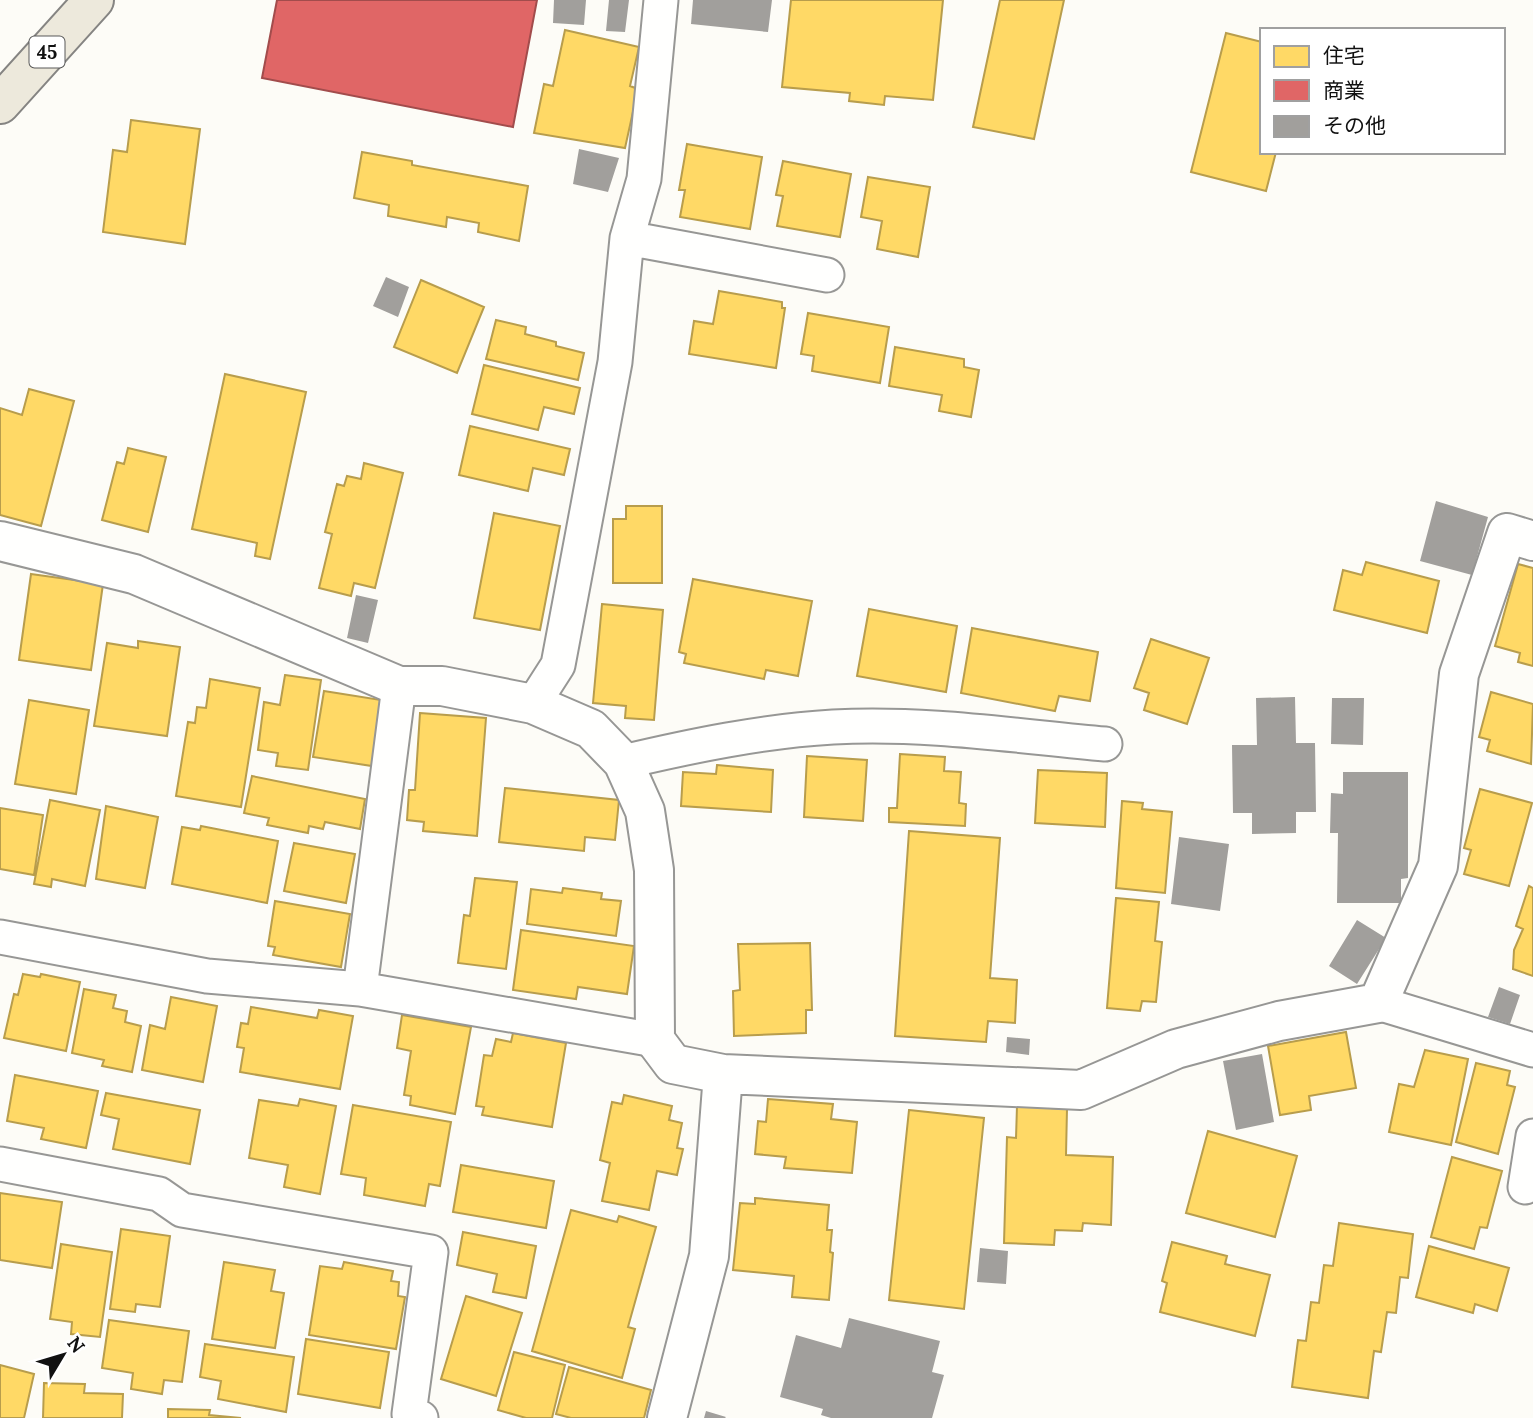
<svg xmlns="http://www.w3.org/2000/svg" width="1533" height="1418" font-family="Lora,'Noto Sans JP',serif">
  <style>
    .homes { fill: #ffd966; stroke: #b89d4c; stroke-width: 2 }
    .shops { fill: #e06666; stroke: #a24c4c; stroke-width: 2 }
    .building { fill: #a19f9c }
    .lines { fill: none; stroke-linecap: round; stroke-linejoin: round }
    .service-casing { stroke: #979795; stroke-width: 37 }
    .minor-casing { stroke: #979795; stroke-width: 42 }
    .primary-casing { stroke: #858482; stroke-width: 42 }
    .service { stroke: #fffffe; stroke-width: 33 }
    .minor { stroke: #fffffe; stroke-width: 38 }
    .primary { stroke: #ede9dc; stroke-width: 38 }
    .labels { text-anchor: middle; stroke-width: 7; stroke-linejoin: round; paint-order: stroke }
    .shield { fill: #fff; stroke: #585858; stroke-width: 2 }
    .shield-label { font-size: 19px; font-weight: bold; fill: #111 }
  </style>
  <rect width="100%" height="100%" fill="#fdfcf7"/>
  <path class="homes" d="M791,0H943L933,100L885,96L884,105L849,101L850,93L782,87Z
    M1000,0H1064L1034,139L973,127Z
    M565,30L639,47L630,86L638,89L625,148L534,133L544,84L553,86Z
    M1226,33L1262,42V152H1276L1266,191L1191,172Z
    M131,120L200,129L185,244L103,232L113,150L127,152Z
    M687,144L762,157L750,229L680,217L685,190H679Z
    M362,152L412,161V165L528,186L519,241L478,232L479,223L447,217L446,227L388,216L389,205L354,198Z
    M783,161L851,174L840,237L777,226L783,196L776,195Z
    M868,177L930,187L918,257L877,249L882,221L861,217Z
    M421,280L484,307L457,373L394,347Z
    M719,291L782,302V308H785L776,368L689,354L694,321L713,324Z
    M808,313L889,327L880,383L812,371L814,356L801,354Z
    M496,320L526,327L525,334L556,342V346L584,353L578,380L486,359Z
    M895,347L964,359V367L979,370L971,417L939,411L942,395L889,386Z
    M484,365L580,388L574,414L544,407L538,430L472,414Z
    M225,374L306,392L270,559L255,556L257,543L192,529Z
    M29,389L74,401L41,526L0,515V408L22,415Z
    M470,426L570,449L564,475L533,468L528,491L459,475Z
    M128,448L166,457L148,532L102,520L117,462L124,464Z
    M364,463L403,473L375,588L354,583L351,596L319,588L332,534L325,532L337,484L344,486L347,476L361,479Z
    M626,506H662V583H613V519H626Z
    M494,513L560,526L540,630L474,618Z
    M1366,562L1439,581L1427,633L1334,610L1343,570L1362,575Z
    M1518,564L1533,568V666L1518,662L1520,653L1495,646Z
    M31,574L103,584L91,670L19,660Z
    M693,579L812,601L798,676L766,670L764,679L684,663L686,654L679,652Z
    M602,604L663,610L654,720L625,718L626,706L593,703Z
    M869,609L957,626L946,692L857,676Z
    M972,628L1098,652L1090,701L1059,696L1055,711L961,693Z
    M1151,639L1209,658L1187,724L1144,710L1149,693L1134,688Z
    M138,641L180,647L167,736L94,726L107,643L138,648Z
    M285,675L321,680L308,770L276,766L278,753L258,750L264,702L280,705Z
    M210,679L260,688L241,807L176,796L188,722L195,723L197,707L206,708Z
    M324,691L381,700L372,766L313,757Z
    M1491,692L1533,704L1531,764L1487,751L1490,740L1479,737Z
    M29,700L89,710L76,794L15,784Z
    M420,713L486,718L477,836L423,831L424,822L407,820L409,790H415Z
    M900,754L945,757L944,771L961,772L959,803L966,804L965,826L889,822V808H897Z
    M807,756L867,760L863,821L804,817Z
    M717,765L773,770L771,812L681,806L683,772L716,774Z
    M1038,770L1107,773L1105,827L1035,823Z
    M252,776L365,799L360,829L325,822L323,829L309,826L308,833L267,825L269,818L244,813Z
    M505,788L619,800L615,840L585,837L584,851L499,842Z
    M1480,789L1532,803L1509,886L1464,874L1471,850L1464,848Z
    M50,800L100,810L85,886L52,879L51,887L34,884Z
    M1122,801L1143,803L1142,809L1172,812L1165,893L1116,888Z
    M106,806L158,817L145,888L96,879Z
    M0,808L43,815L34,875L0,869Z
    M201,826L278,841L267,903L172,884L182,827L200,830Z
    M909,831L1000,838L990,978L1017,980L1015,1023L988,1021L986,1042L895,1036Z
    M294,843L355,854L346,903L284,891Z
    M475,878L517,882L506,969L458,963L464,915L470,916Z
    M1529,886L1533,888V976L1513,969L1514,950L1523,929L1516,926Z
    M563,888L602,893L601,899L621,901L616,936L527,924L531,889L562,893Z
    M1116,898L1159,902L1155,941L1162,942L1156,1002L1142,1001L1140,1011L1107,1008Z
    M275,901L350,914L341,967L273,955L275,947L268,946Z
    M521,930L634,946L627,994L578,987L576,999L513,990Z
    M810,943L812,1010H806V1033L734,1036L733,991L740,990L738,944Z
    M23,974L40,977L41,974L80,982L66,1051L4,1038L14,994L18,995Z
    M84,989L116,995L113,1008L127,1011L125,1022L141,1026L132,1072L102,1066L104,1060L72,1053Z
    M171,997L217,1006L203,1082L142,1070L150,1025L165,1029Z
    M251,1007L317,1018L319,1010L353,1016L340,1089L240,1072L244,1048L237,1047L241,1023L248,1024Z
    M402,1015L471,1027L455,1114L410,1105L411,1096L404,1095L411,1051L397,1048Z
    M1346,1032L1356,1088L1309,1096L1311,1110L1280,1115L1268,1046Z
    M513,1033L566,1043L552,1127L482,1115L484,1107L476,1106L484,1055L492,1056L496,1039L511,1042Z
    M1425,1050L1468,1059L1451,1145L1389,1132L1399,1084L1414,1087Z
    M1476,1063L1510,1071L1507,1085L1515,1087L1498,1154L1456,1142Z
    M15,1075L98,1091L86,1148L41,1139L44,1128L7,1121Z
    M106,1093L200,1110L190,1164L113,1149L119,1119L101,1115Z
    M624,1095L672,1106L669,1120L682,1123L677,1148L683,1149L677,1175L657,1171L649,1210L602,1201L610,1163L600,1160L612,1102L622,1104Z
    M300,1099L336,1106L320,1194L284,1187L288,1165L249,1158L259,1100L298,1106Z
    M768,1099L833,1104L831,1119L857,1122L852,1173L784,1168L786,1157L755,1154L758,1121L766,1122Z
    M353,1105L451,1122L440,1186L429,1184L425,1206L364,1195L366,1178L341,1174Z
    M1017,1106L1067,1109L1066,1155L1113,1157L1111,1225L1083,1223L1082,1231L1055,1230L1054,1245L1004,1243L1007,1137L1016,1138Z
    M909,1110L984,1118L964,1309L889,1300Z
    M1208,1131L1297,1156L1275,1237L1186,1213Z
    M1452,1157L1502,1171L1487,1228L1480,1227L1474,1249L1431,1237Z
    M461,1165L554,1181L546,1228L453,1212Z
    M0,1193L62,1202L52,1268L0,1260Z
    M755,1198L829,1205L827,1230H832L830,1252L833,1253L829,1300L792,1297L794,1276L733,1270L740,1203L755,1204Z
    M571,1210L617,1222L619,1216L656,1227L628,1327L635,1329L622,1378L532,1351Z
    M1339,1223L1413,1234L1408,1278L1400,1277L1396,1313L1387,1312L1381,1352L1374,1351L1368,1398L1292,1387L1298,1340L1306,1341L1311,1302L1319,1303L1324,1265L1333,1266Z
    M121,1229L170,1236L160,1307L136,1304L135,1312L110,1309Z
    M463,1232L536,1246L526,1298L493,1292L497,1274L457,1265Z
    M1172,1242L1227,1256L1225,1264L1270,1275L1255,1336L1160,1312L1167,1283L1162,1281Z
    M61,1244L112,1252L100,1337L71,1334L72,1322L50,1319Z
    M1429,1246L1509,1268L1497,1311L1475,1304L1473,1313L1416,1297Z
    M224,1262L275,1270L271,1291L284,1293L275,1348L212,1339Z
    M344,1262L393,1271L391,1281L399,1282L398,1296L405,1297L396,1349L309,1335L320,1266L342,1269Z
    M466,1296L522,1313L496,1396L441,1379Z
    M109,1320L189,1331L182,1382L164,1380L162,1394L131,1389L133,1373L102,1368Z
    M306,1339L389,1352L380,1408L298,1394Z
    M205,1344L294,1357L286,1412L218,1399L221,1381L200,1377Z
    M514,1352L565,1365L552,1418H526L498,1410Z
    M0,1365L34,1374L24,1418H0Z
    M569,1367L651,1390L644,1418H571L556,1414Z
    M44,1383L85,1384L84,1393L123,1394L122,1418H43Z
    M168,1409L210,1410L209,1415L241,1418H168Z"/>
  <path class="shops" d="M277,0H537L513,127L262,78Z"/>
  <path class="building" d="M554,0H586L584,25L553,23Z
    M609,0H629L625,32L606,31Z
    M693,0H772L768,32L691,24Z
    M579,149L619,158L608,192L573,184Z
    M386,277L409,287L398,317L373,306Z
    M1436,501L1488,517L1472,575L1420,561Z
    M356,595L378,600L368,643L347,638Z
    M1295,697L1296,743H1315L1316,812H1296V833L1252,834V813H1233L1232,745H1257L1256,698Z
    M1332,698H1364L1363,745L1331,744Z
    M1343,772H1408V878L1401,879V903H1337L1338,833H1330L1331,793L1343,794Z
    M1179,837L1229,844L1220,911L1171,904Z
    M1357,920L1386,938L1357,984L1329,966Z
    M1499,987L1520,995L1510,1024L1488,1017Z
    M1007,1037L1030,1039L1029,1055L1006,1052Z
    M1262,1054L1274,1122L1236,1130L1223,1061Z
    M980,1248L1008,1251L1006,1284L977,1282Z
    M849,1318L940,1341L932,1372L944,1375L932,1418H831L821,1415L823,1409L780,1397L796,1335L841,1348Z
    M706,1411L726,1417L725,1418H704Z"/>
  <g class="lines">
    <g class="service-casing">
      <path id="service" d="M627,238L827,275
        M399,686L360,989L655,1040
        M533,704L558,665L615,362L627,238L644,179L661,0
        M623,762C691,746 763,731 833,727C924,722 1016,736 1105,744
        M0,937L207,976L360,989
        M1378,1003L1533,1050
        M0,1164L159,1194L182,1210L431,1252L409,1414L421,1418
        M1525,1187L1533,1136"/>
    </g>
    <g class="minor-casing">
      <path id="minor" d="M0,541L134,574L399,686H442L533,704L591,729L623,762L645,811L654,870L655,1040L673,1064L723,1074L1081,1090L1176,1049L1279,1021L1378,1003L1438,866L1459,674L1507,533L1533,541
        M667,1418L709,1256L723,1074"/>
    </g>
    <g class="primary-casing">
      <path id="primary" d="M0,104L94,0"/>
    </g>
    <use href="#service" class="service"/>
    <use href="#minor" class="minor"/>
    <use href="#primary" class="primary"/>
  </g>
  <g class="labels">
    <rect class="shield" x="29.5" y="36.5" width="35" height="31" rx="5"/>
    <g class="shield-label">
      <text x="47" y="59">45</text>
    </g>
  </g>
  <rect x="1260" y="28" width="245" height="126" fill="#ffffff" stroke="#a0a0a0" stroke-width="2"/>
  <rect x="1274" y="46" width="35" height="21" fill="#ffd966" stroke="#a0a0a0" stroke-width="2"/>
  <text x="1323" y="63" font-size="21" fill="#111111">住宅</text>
  <rect x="1274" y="80" width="35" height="21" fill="#e06666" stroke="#a0a0a0" stroke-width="2"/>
  <text x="1323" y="98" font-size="21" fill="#111111">商業</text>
  <rect x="1274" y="116" width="35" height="21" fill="#a19f9c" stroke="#a0a0a0" stroke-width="2"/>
  <text x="1323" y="133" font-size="21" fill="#111111">その他</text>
  <g transform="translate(63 1355) rotate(52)" stroke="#ffffff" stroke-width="5" paint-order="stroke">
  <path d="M0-5L12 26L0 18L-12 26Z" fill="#111111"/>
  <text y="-10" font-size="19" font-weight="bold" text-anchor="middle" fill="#111111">N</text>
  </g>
</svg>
